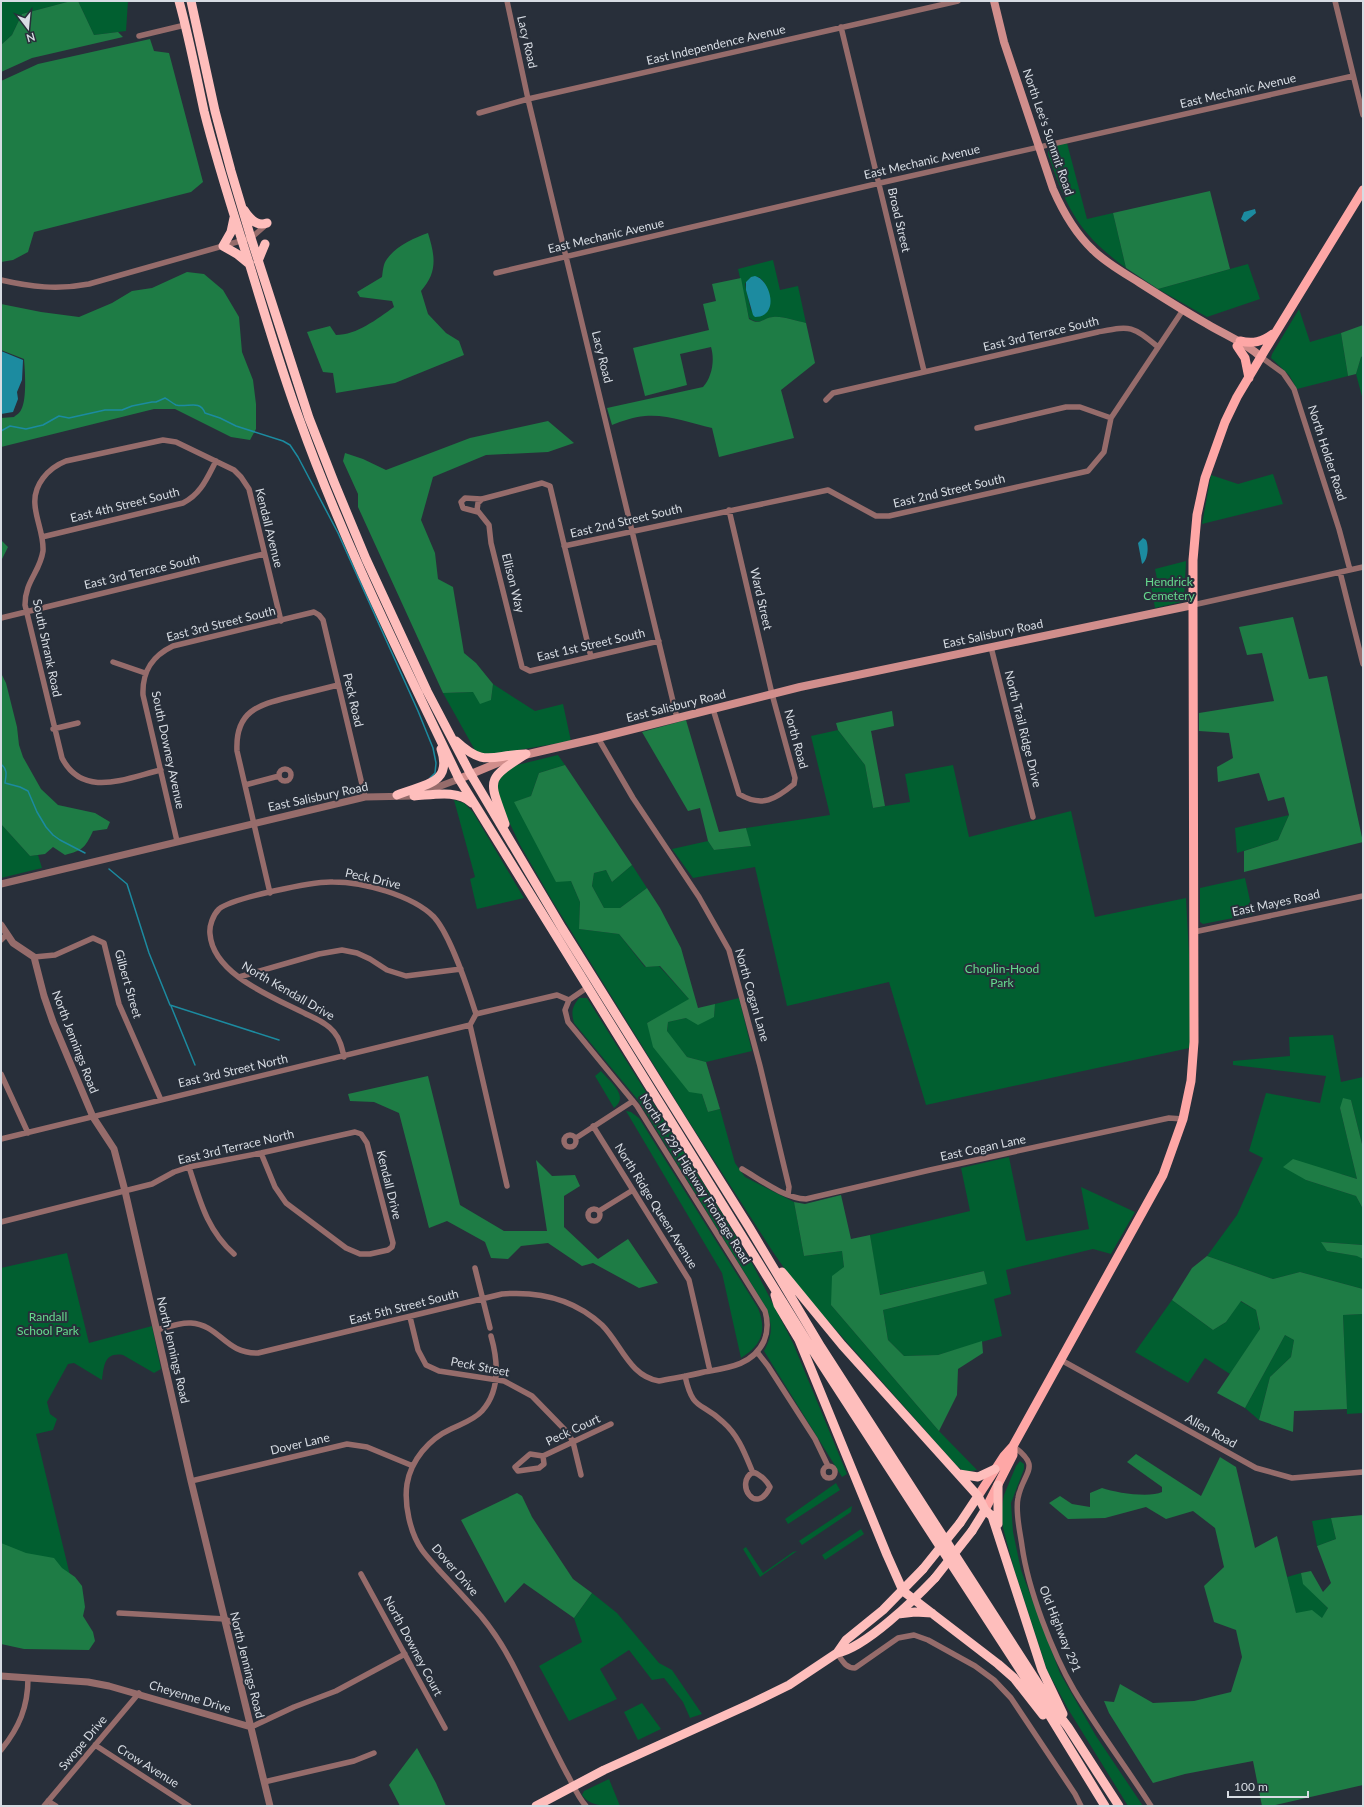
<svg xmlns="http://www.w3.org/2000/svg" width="1364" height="1807" font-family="Lato,sans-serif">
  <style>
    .green { fill: #015f30; fill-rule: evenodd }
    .forest { fill: #1e7c45 }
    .water { fill: #1c8ba0 }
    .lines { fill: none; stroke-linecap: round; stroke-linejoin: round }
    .stream { stroke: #1c8ba0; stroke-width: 1.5 }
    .minor { stroke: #966c6b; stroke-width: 5.5 }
    .tertiary { stroke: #966c6b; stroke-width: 7 }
    .secondary { stroke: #d18e8c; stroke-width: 8 }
    .primary { stroke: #fea7a6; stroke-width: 9 }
    .trunk { stroke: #febebc; stroke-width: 9 }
    .trunk-bridge { stroke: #febebc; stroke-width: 9 }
    .labels { text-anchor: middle; stroke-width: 4; stroke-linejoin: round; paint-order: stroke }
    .street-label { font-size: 12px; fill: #d7dce3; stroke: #282f3a }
    .park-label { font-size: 12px; fill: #66da8e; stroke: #282f3a }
  </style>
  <rect width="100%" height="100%" fill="#282f3a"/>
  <path class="green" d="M1,1H71L22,14L12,35L1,45Z
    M78,1H128L126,31L94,35Z
    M1067,143L1087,219L1113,213L1126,268C1078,233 1067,209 1048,154V151L1053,146Z
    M773,260L780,290L798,286L806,323C796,321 783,316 773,317C762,318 761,326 749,318L738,269ZM751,277H759L764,282L751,311L745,284Z
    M1248,264L1260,299L1207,317L1158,289Z
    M1299,309L1310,342L1341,333L1348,376L1297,389L1289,375L1271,358L1272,354Z
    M1363,356V400L1356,374L1361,357Z
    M1273,474L1283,504L1202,524L1211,475L1238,484Z
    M1186,561L1184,600L1181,602L1155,608L1151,586L1157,579L1155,569Z
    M493,684L535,711L563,704L571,741L489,755L476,752L443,693L473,692L491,700Z
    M838,730L865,765L873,808L910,802L905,774L953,765L969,837L1071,811L1095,917L1186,898L1194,1047L926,1105L889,982L787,1006L755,867L693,878L672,849L708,841L714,850L750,846L746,828L830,815L811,736Z
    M558,755L565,765L539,773L531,796L515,802L571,881L580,902L579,929L619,934L645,967L659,966L690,1000L647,1023L702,1094L708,1112L720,1109L735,1163L745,1177L794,1202L804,1256L842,1251L844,1267L831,1305L939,1431L977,1470L965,1472L957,1466L796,1285L773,1252L688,1120L553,902L520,845L496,794L500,776L507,769L517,765Z
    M454,800L464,803L473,812L524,898L477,909L470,879L475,877Z
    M1289,815L1278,840L1237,853L1235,828Z
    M1,824L30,856L38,855L42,868L1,878Z
    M632,865L647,888L620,908H604L592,886L594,873L606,870L612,882Z
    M1245,878L1253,914L1203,924L1200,922V888Z
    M579,998H587L723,1215L754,1267L793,1343L847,1474L842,1477L764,1351C773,1334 772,1326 767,1309L638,1100L574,1023C571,1012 572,1007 579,998Z
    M739,998L752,1051L706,1062L687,1057L667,1032L668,1022L686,1018L714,1017L715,1004Z
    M1333,1035L1341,1082L1363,1077V1148L1351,1100L1340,1108L1357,1179L1341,1174L1306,1180L1356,1196L1363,1209V1245L1322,1242L1327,1251L1358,1256L1363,1259V1289L1300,1272L1273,1279L1207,1256L1237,1215L1263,1158L1249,1151L1266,1093L1320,1103L1326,1076L1233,1065V1061L1290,1056L1289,1037Z
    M601,1071C610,1082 630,1096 614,1108L595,1076Z
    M626,1111L631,1112L639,1118L758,1308C767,1331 762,1345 741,1358L722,1273Z
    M1009,1157L1026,1241L1089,1229L1081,1187L1135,1212L1111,1254L1093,1249L1006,1270L1011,1294L994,1299L1002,1336L938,1355L904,1356L888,1340L883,1310L986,1284L984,1271L879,1295L870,1235L970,1211L961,1168Z
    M67,1253L89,1343L152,1326L161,1369L154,1373L123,1355C104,1352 104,1366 102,1380L74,1363L68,1364L47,1402L50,1414L57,1419L53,1430L36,1434L87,1646L1,1638V1268Z
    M1172,1300L1213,1330L1226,1322L1240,1301L1256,1310L1260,1330L1230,1374L1205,1358L1188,1383L1135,1352Z
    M1363,1314V1413L1347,1414L1343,1315Z
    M1285,1335L1294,1340L1291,1357L1270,1377L1259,1420L1245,1408Z
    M1020,1461L1024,1464V1469L1011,1503L1013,1532L1021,1570L1060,1673L1096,1736L1143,1806H1128L1068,1709L1047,1670L1014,1569L1003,1528L1001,1512L1004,1495L1016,1466Z
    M836,1483L840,1490L788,1524L785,1519Z
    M852,1506L851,1512L802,1545L799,1541Z
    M1331,1518L1336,1539L1317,1546L1312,1521Z
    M861,1529L864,1534L825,1560L822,1555Z
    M746,1547L763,1573L793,1552L797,1551L760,1577L743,1549Z
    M1301,1573L1304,1584L1328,1608L1322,1619L1296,1614L1287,1577Z
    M592,1593L617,1613L659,1663L672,1670L702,1714L690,1718L683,1702L664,1678L652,1680L629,1650L600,1669L617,1699L569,1721L539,1666L582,1642L574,1618Z
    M642,1703L661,1729L638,1740L624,1712Z
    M609,1779L620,1806C606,1806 590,1807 582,1795L584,1791Z"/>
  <path class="forest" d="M71,1H78L94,35L118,32L123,37L32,58L1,72V45L12,35L22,14Z
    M150,39L154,51L169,53L203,182L191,192L34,232L28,252L13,260L1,262V81L38,64Z
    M1210,191L1230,269L1158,289L1126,268L1113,213Z
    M428,233C435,256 438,272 421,291L428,314L446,333L459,341L464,355L395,383L336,393L333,373L323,372L307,332L330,326L336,335C357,335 377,319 394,307L392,301L360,297L357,292L382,277C383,271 383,264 387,259C396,246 414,238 428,233Z
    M187,272L204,274L223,290L239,317L242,352L253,380L256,404V429L250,440L231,437L175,409H154L1,447V418L14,417C16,415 20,413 21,410C27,400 25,371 24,359L1,350V304L41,312L79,317L112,303L132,291L152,288Z
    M741,278L749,319C761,326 762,318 773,317C783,316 796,321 806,323L815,363L781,390L794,438L719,457L712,428C691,423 667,414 645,416C633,417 622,421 612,425L607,408L703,387C712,377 715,360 711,347L680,354L687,385L645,396L633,348L709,330L703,304L716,301L712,284Z
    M1363,325V356L1361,357L1356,374L1348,376L1341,333Z
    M548,421L574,443L548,452L486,455L433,477L421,520L435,553L438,579L453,587L464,653L476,663L493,684L491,700L480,704L473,692L443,693L358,507V494L343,461L345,453L363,459L386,470L470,438Z
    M2,541L8,547L1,561V542Z
    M1293,617L1309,679L1327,676L1363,842L1244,872V851L1278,840L1289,815L1284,797L1268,801L1259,773L1218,782L1217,767L1233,758L1229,733L1199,731V713L1274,701L1262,653L1247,655L1239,627Z
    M1,673L6,683L17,727L19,745L23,757L41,789L58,805L95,813L110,822L107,829L93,831C85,848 83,850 65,855L53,847L45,854L30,856L1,824Z
    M892,711L894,726L871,731L885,806L873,808L865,765L838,730L836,723Z
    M686,720L719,832L746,828L751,846L714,850L708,841L700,808L688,811L642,732Z
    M565,765L632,865L612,882L606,870L594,873L592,886L604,908H620L647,888L660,908L681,948L698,1008L715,1004L714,1017L698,1025L686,1018L668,1022L667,1031L687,1057L706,1062L720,1109L708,1112L702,1094L689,1092L653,1047L647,1023L689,999L660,966L646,967L619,934L579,929L580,902L571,881L556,882L514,802L531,796L539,773Z
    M428,1076L460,1205L504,1231H547L536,1160L552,1176L575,1175L580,1186L564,1196V1227L598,1259L628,1239L658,1283L639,1288L593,1263L582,1266L548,1243L521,1246L508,1259L491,1258L485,1242L447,1221L429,1228L399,1113L374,1102L350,1101L348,1094Z
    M1343,1098L1351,1100L1363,1148V1209L1356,1196L1306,1180L1283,1167L1293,1159L1357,1179L1340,1108Z
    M841,1195L851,1239L870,1235L880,1295L984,1271L987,1284L883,1310L888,1340L904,1356L938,1355L982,1341L983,1353L958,1369L957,1395L939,1431L831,1305L832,1276L844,1267L842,1251L804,1256L794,1202L805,1204Z
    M1321,1242L1363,1245V1259L1357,1256L1327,1251Z
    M1207,1256L1273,1279L1300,1272L1363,1289V1314L1343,1315L1347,1409L1294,1411L1293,1432L1259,1420L1270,1377L1291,1357L1294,1340L1285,1335L1245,1408L1217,1393L1260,1329L1256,1310L1241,1301L1226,1322L1213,1330L1172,1300L1192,1268Z
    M1136,1454L1201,1496L1220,1457L1236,1467L1255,1548L1277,1536L1296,1613L1312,1610L1322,1618L1328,1608L1303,1584L1301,1573L1311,1571L1323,1592L1331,1583L1317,1546L1336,1539L1331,1518L1363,1515V1785L1271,1806H1262L1253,1761L1185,1774L1153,1783L1109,1713L1104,1701L1114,1702L1120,1684L1153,1703L1194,1701L1231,1692L1242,1657L1236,1630L1214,1622L1204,1586L1224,1567L1215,1528L1193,1511L1166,1519L1146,1507L1105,1518L1068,1519L1049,1503L1060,1496L1072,1504L1090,1507V1493L1102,1488C1116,1493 1150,1498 1162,1492V1487L1127,1462Z
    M517,1493L522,1496L532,1517L573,1579L592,1593L574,1618L524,1583L505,1603L461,1520Z
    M1,1543L26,1553L54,1558L62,1568L75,1577L82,1586L85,1607L83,1616L93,1632L95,1641L89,1650L24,1649L1,1644Z
    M417,1748L436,1783L446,1806H400L389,1785Z"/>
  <path class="water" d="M1255,209L1256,213L1245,222L1241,219L1244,212Z
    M755,276C771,280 780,317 755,317L753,315L746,290V282L751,277Z
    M1,351L23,360L22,380L17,392L18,399L13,412L1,414Z
    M1143,538L1146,540C1149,546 1148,560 1142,564L1138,543Z"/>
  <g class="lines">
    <path class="stream" d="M1,431L10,426L26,429L43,425L59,416L69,418L105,410H122L132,406L152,402H156L165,398C169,400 172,403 176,405C187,408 200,399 205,413L220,418L236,426L283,441L290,445L298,457L338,533L418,711L433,748L436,763L435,773L430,778
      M1,764C8,770 6,775 5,783L20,787L28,791L37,812L46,827L53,835L60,840L85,853
      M109,869L127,884L149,953L170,1005L279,1040
      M171,1006L195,1065"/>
    <path class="minor" d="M507,1L528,99L677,718
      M1335,1L1363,115
      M841,27L924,371
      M139,36L185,25
      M479,113L528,99L958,1
      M496,273L880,183L1353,76
      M1,280C31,287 58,290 89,284L251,238L267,224
      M1261,357L1283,373L1294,389L1339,529L1350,570
      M826,400L833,393L1098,332C1131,326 1131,325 1158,347
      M977,428L1066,407H1080L1111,418
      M478,512L463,508L461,502L465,498L481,499
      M42,537L183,503C201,494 207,478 216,461
      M564,546L828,490L876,516H889L1088,471L1104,452L1111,418L1183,310
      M1340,572L1363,664
      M1193,605L1363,567
      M1,618L264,554
      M991,647L1033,817
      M591,657L550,486L542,483L482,499L478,503L477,510L489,525L491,543L522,667L530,671L659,641
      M113,662L145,673
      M713,709L739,794C762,808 776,799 794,784L795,778L772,694L729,510
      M53,729L78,723
      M598,738L633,798L699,897L729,950L760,1066L789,1187L788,1195
      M279 775a6 6 0 1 1 12 0a6 6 0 1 1-12 0Z
      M161,770C126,778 83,799 62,758L25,605C25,581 40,572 43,551C44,535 36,520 35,505C33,485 48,468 66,461L163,440L176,442L234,470L241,477L249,489L281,621
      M245,785L279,776
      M177,841L143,695C142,671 152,656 173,646L314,612L319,615L323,620L365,797
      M270,893L237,751C235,711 258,705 290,697C306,693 322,689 338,685
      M1194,932L1363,896
      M1,940L6,935
      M34,957L55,955L93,938L104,943L119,1004L161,1100
      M239,977L319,954L342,950L357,953L370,959L387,970L406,976L461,969
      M476,1014L557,995L569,1000L588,987
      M470,1025L507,1186
      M470,1025L476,1014
      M344,1057C342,1048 340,1039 334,1032C327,1023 316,1019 306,1014C275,998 213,975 210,934C209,926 213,915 219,909C232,898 314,881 333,882C363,882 412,895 434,917C451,936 468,989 476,1014
      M1,1074L28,1133
      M593,1126L689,1280L710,1371
      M564 1141a6 6 0 1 1 12 0a6 6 0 1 1-12 0Z
      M576,1138L633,1101
      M1,1139L470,1025
      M189,1167C200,1201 207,1230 234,1254
      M742,1169C761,1180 784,1198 806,1199L930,1170L1169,1118L1183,1119
      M588 1215a6 6 0 1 1 12 0a6 6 0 1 1-12 0Z
      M599,1211L633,1190
      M1,1222L152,1184L174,1172L189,1167L261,1153L355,1132L361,1134L367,1143L393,1243L392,1247L388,1250L370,1254H360L346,1248L286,1203L275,1187L261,1153
      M475,1268L490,1328
      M410,1317L418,1350L426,1365L439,1371L504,1381L532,1396L568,1433L573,1442L581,1475
      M157,1330C168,1327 180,1322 191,1323C220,1325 225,1354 258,1353L502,1294C539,1291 574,1299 602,1325C621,1344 630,1377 659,1381C674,1378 689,1376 704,1372C728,1368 753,1365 764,1341C768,1331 768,1321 765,1311L637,1106L568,1022L565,1010L569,1000
      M491,1336C498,1361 501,1390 482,1411C474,1420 461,1424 451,1429C429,1439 411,1460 407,1484C404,1504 410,1533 422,1550C427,1557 433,1563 438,1569C452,1584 467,1600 481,1616C495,1633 508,1654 518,1675C534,1707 549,1740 566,1772C573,1784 577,1796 586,1806
      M757,1352L768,1366L815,1439L828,1466
      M1061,1360L1256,1468L1292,1478L1363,1472
      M685,1376C693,1412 701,1401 723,1422C739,1436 745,1454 753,1473
      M1013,1446C1043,1468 1023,1471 1018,1498C1015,1512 1020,1531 1022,1546C1028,1589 1052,1652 1074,1690C1098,1730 1126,1767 1151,1806
      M530,1454L543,1456L544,1464L539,1468L518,1471L515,1467Z
      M543,1456L611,1424
      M823 1472a6 6 0 1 1 12 0a6 6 0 1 1-12 0Z
      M753,1472C760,1474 767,1481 770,1487C756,1517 734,1483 753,1472Z
      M191,1481L347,1444L367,1447L413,1466
      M361,1574L445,1728
      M119,1613L225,1619L235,1624
      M837,1653C842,1660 845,1668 855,1668L898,1638L914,1635L928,1640L975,1666L994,1680L1011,1698L1075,1794L1081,1806
      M251,1727L294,1707L336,1691L405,1654
      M95,1745L189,1806
      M1,1750C19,1728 28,1707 28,1678
      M264,1782L354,1761L374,1753
      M48,1801L56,1806
      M44,1806L139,1693"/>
    <path class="tertiary" d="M1,884L365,797L414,796L459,779
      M1,925L13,943L34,957L44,996L53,1022L93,1117L114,1149L125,1191L191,1481L270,1806
      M1,1676L88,1682L109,1686L251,1727"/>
    <path class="secondary" d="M994,1L1004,42L1053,189C1063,212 1075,233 1093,250C1106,263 1124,273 1140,283C1162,297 1184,311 1207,324C1225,335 1245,342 1261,357
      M520,756L598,738L800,687L1193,605
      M459,779L507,759"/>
    <path class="primary" d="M1240,341C1253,344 1262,342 1273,334
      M1237,346L1245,358L1249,378
      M978,1496L1004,1456L1013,1446L1163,1175L1183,1119L1191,1081L1194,1042L1193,605V560L1197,515L1205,478L1225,422L1237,397L1265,350L1363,190
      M985,1510L1013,1455V1446"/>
    <path class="trunk" d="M179,1C189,37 196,74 204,111C217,163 234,215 250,266C266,318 281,370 300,421C344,544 403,661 459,779L815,1354L1048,1713L1105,1806
      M191,1L215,111L231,171L251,238L309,418L334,482L366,559L427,691L470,773L562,928L749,1227L821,1347L1055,1710L1068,1727L1119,1806
      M244,210C249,218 257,227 267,223
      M234,218L231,232L223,246L237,254L248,263
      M258,261L265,244
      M456,741C485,768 491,755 525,754
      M397,795C419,785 454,786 441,749
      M414,796C432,795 458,789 472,803
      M505,824C490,780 483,781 526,754
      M782,1272L842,1345L978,1496L985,1510L992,1516L1042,1670L1063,1714
      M775,1295L778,1305L799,1340L811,1369L887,1555L903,1591L998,1664L1014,1678L1043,1715
      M959,1474L978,1477L995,1469
      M960,1523L978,1496
      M998,1524V1485
      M972,1531L985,1510
      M898,1614L915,1612L932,1613
      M837,1653C865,1648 915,1599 935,1578
      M536,1806L604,1770L750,1704L789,1685L837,1653L846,1640L883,1610L923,1569"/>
    <path class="trunk-bridge" d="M923,1569L960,1523
      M935,1578L972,1531"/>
  </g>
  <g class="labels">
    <g class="street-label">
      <text transform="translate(527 42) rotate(77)" y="4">Lacy Road</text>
      <text transform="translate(716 45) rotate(-13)" y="4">East Independence Avenue</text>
      <text transform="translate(1238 91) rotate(-13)" y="4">East Mechanic Avenue</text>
      <text transform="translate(1048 132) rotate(71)" y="4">North Lee's Summit Road</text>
      <text transform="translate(922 162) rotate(-13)" y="4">East Mechanic Avenue</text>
      <text transform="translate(899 220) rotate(77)" y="4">Broad Street</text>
      <text transform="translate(606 236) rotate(-13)" y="4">East Mechanic Avenue</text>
      <text transform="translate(1041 334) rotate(-13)" y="4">East 3rd Terrace South</text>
      <text transform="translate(602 357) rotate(76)" y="4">Lacy Road</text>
      <text transform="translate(1327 453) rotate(72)" y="4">North Holder Road</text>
      <text transform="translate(949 491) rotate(-13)" y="4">East 2nd Street South</text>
      <text transform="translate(125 505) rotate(-14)" y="4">East 4th Street South</text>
      <text transform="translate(626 521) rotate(-13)" y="4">East 2nd Street South</text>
      <text transform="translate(269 528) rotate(76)" y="4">Kendall Avenue</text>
      <text transform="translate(142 572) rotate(-13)" y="4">East 3rd Terrace South</text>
      <text transform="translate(513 583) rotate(76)" y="4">Ellison Way</text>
      <text transform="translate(761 599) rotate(77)" y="4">Ward Street</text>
      <text transform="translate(221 624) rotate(-14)" y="4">East 3rd Street South</text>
      <text transform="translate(993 634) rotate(-12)" y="4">East Salisbury Road</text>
      <text transform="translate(591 645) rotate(-13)" y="4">East 1st Street South</text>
      <text transform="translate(47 648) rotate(78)" y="4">South Shrank Road</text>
      <text transform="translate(353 700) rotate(77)" y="4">Peck Road</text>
      <text transform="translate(676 706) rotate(-14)" y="4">East Salisbury Road</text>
      <text transform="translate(1023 729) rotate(76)" y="4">North Trail Ridge Drive</text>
      <text transform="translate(796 739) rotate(75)" y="4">North Road</text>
      <text transform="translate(168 750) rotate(78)" y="4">South Downey Avenue</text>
      <text transform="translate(318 797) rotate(-12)" y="4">East Salisbury Road</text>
      <text transform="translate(373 879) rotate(13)" y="4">Peck Drive</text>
      <text transform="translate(1276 903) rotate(-12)" y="4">East Mayes Road</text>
      <text transform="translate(128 984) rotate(74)" y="4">Gilbert Street</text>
      <text transform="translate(288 991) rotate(30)" y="4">North Kendall Drive</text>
      <text transform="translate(752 995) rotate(74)" y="4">North Cogan Lane</text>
      <text transform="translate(75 1042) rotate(69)" y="4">North Jennings Road</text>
      <text transform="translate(233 1071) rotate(-13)" y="4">East 3rd Street North</text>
      <text transform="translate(236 1147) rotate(-13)" y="4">East 3rd Terrace North</text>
      <text transform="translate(983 1148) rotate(-12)" y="4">East Cogan Lane</text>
      <text transform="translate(695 1179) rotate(58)" y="4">North M 291 Highway Frontage Road</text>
      <text transform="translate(389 1185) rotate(76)" y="4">Kendall Drive</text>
      <text transform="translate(656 1206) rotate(58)" y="4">North Ridge Queen Avenue</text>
      <text transform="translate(404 1307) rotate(-14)" y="4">East 5th Street South</text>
      <text transform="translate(173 1350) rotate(77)" y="4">North Jennings Road</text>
      <text transform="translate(480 1367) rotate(11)" y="4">Peck Street</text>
      <text transform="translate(573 1430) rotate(-25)" y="4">Peck Court</text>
      <text transform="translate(1211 1431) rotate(29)" y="4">Allen Road</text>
      <text transform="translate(300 1444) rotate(-13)" y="4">Dover Lane</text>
      <text transform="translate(455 1570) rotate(49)" y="4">Dover Drive</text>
      <text transform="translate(1060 1629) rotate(68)" y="4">Old Highway 291</text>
      <text transform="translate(413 1646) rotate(62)" y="4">North Downey Court</text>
      <text transform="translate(247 1665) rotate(76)" y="4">North Jennings Road</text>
      <text transform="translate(190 1697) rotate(17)" y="4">Cheyenne Drive</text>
      <text transform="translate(83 1743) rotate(-50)" y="4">Swope Drive</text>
      <text transform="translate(148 1766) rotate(32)" y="4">Crow Avenue</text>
    </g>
    <g class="park-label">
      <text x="1169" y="586">Hendrick<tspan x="1169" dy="14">Cemetery</tspan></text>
      <text x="1002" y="973">Choplin-Hood<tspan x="1002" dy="14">Park</tspan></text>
      <text x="48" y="1321">Randall<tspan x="48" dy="14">School Park</tspan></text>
    </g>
  </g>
  <rect width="1364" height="1807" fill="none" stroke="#d7dce3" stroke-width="4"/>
  <g transform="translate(28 28) rotate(164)" stroke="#282f3a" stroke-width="3" paint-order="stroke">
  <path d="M0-3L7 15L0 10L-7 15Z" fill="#d7dce3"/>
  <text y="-6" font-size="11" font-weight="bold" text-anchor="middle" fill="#d7dce3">N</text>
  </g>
  <path d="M1228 1791v6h80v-6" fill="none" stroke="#d7dce3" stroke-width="2"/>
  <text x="1234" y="1791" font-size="12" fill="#d7dce3" stroke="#282f3a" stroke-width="3" paint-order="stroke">100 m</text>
</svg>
